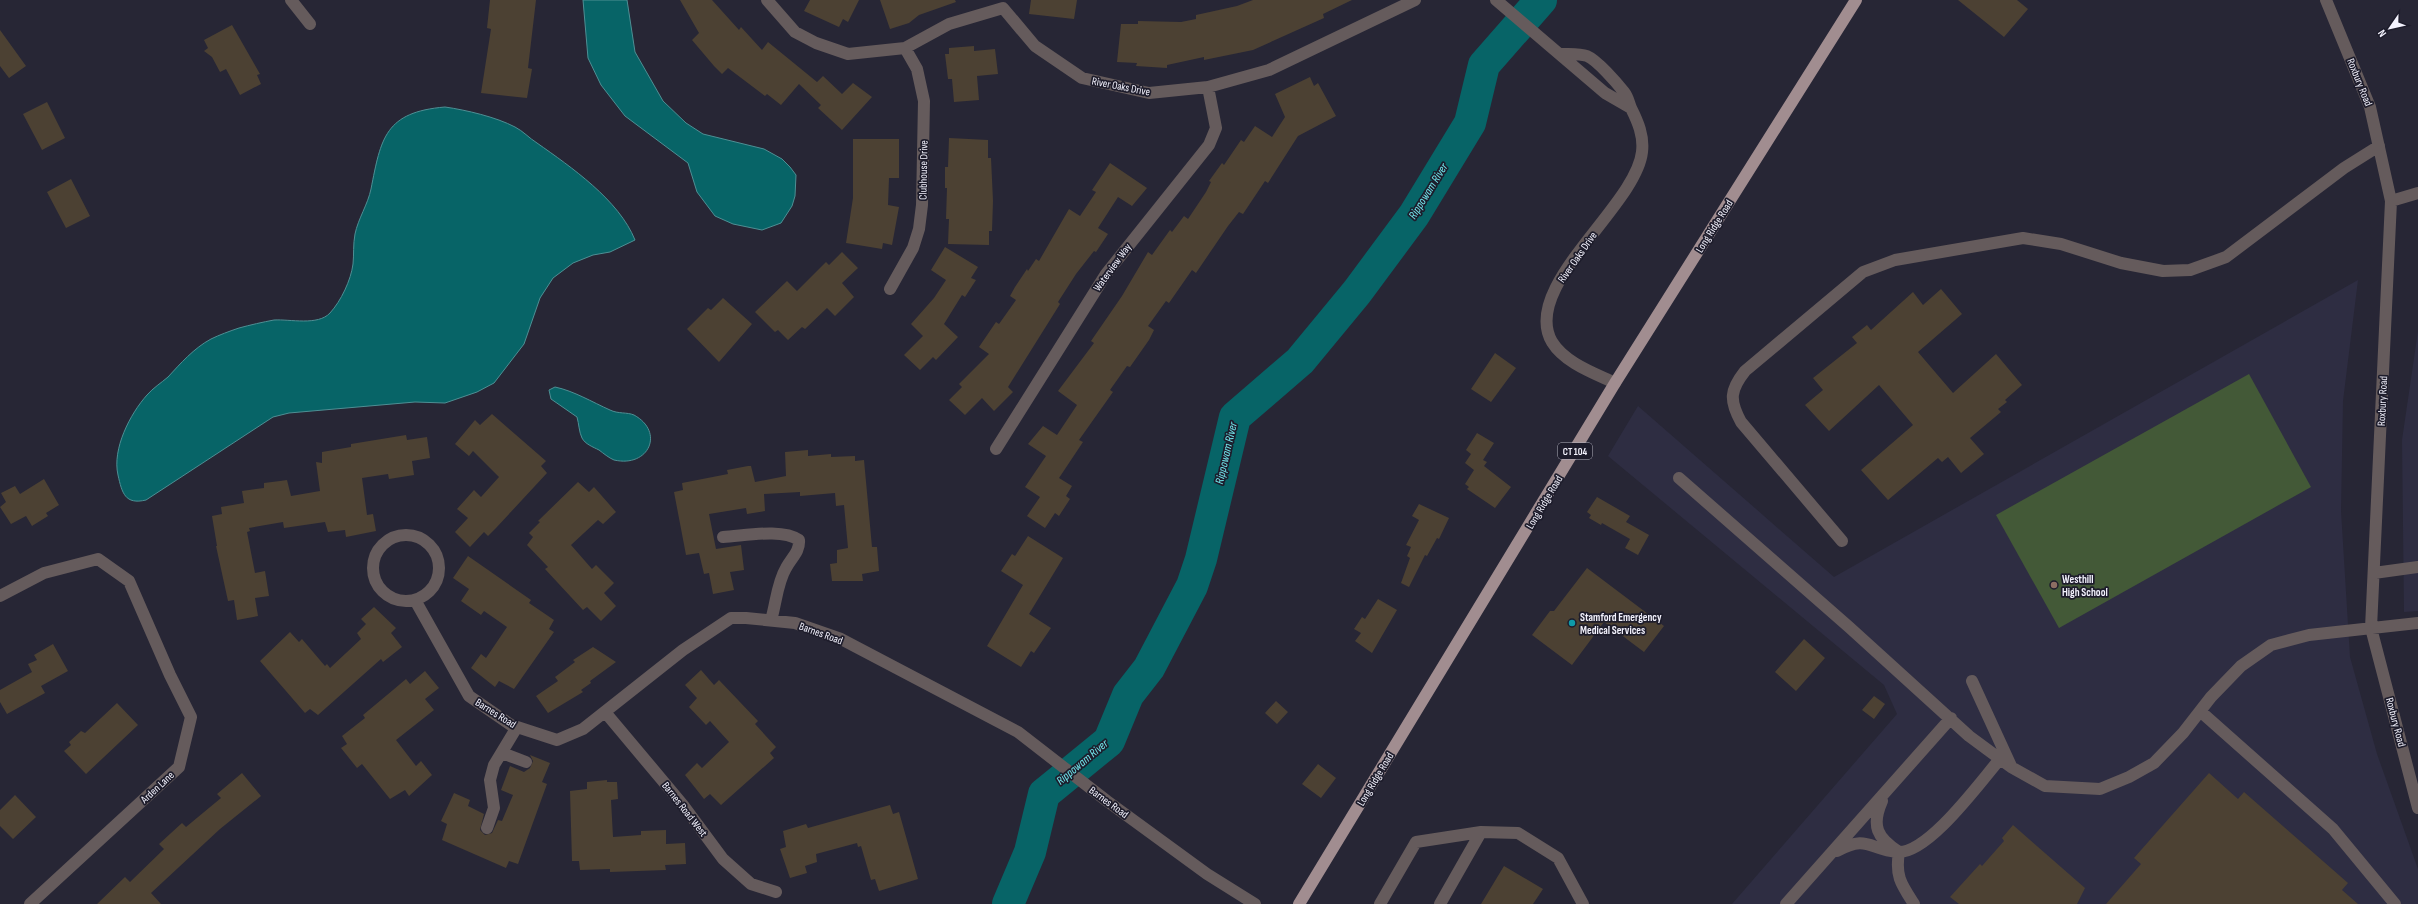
<svg xmlns="http://www.w3.org/2000/svg" width="2418" height="904" font-family="'Sofia Sans Condensed',sans-serif">
  <style>
    .built { fill: #2e2d42 }
    .green { fill: #435937 }
    .water { fill: #076467; stroke: #4e8f94 }
    .lines { fill: none; stroke-linecap: round; stroke-linejoin: round }
    .river { stroke: #076467; stroke-width: 32 }
    .building { fill: #4c4133 }
    .minor { stroke: #655b5c; stroke-width: 12 }
    .major { stroke: #a18d90; stroke-width: 12 }
    .education-dot { fill: #8d6e63; stroke: #1d1c2b; stroke-width: 1.5 }
    .culture-dot { fill: #0f9aa8; stroke: #1d1c2b; stroke-width: 1.5 }
    .labels { text-anchor: middle; stroke-width: 3.5; stroke-linejoin: round; paint-order: stroke }
    .shield { fill: #1d1c2b; stroke: #b3b2be; stroke-width: 1 }
    .shield-label { font-size: 10px; font-weight: bold; fill: #f3f2fd }
    .street-label { font-size: 11px; fill: #f3f2fd; stroke: #1d1c2b }
    .poi-label { font-size: 11px; font-weight: bold; fill: #f3f2fd; stroke: #1d1c2b; text-anchor: start }
    .water-label { font-size: 12px; font-style: italic; fill: #72e7ec; stroke: #1d1c2b }
  </style>
  <rect width="100%" height="100%" fill="#272635"/>
  <path class="built" d="M2358,280L2343,401L2341,511L2350,657L2377,754L2418,869V904H1732L1897,714L1884,685L1608,456L1638,406L1834,577Z
    M2418,331V611L2404,612L2402,440Z"/>
  <path class="green" d="M2249,374L2311,487L2059,628L1996,515Z"/>
  <path class="water" d="M583,0H627L635,52L663,101L686,123L703,134L764,149L782,159L790,167L796,175L795,196L792,206L781,223L762,230L733,224L715,216L697,192L688,163L625,116L601,85L588,58Z
    M445,107C466,110 496,117 515,127C523,131 529,138 537,143C571,167 619,200 635,240L610,252L593,255L573,263L553,278L540,298L524,344L494,383L477,392L445,403L415,402L289,413L273,417L146,500C125,505 122,493 118,475C112,449 130,414 147,395C153,388 161,383 168,377C180,364 194,348 211,339C219,335 230,331 239,328C250,325 263,322 274,320C290,319 318,326 330,313C341,301 351,280 353,264C354,255 353,244 355,234C358,219 368,204 371,189C381,138 385,112 445,107Z
    M555,387C574,391 592,402 610,410C618,414 627,412 634,415C665,432 649,468 614,460C609,458 603,453 599,450C593,447 585,444 582,438C579,432 579,424 577,417L551,399L549,390Z"/>
  <g class="lines">
    <path class="river" d="M1008,904L1030,852L1044,794L1109,741L1128,695L1149,668L1192,586L1201,559L1235,417L1300,361L1357,292L1414,215L1470,123L1484,65L1541,0"/>
  </g>
  <path class="building" d="M490,0H536L528,68L532,69L527,98L481,93L491,29L487,28Z
    M680,0H712L739,30L741,27L762,50L768,42L817,82L823,76L842,94L853,83L872,97L842,130L818,108L821,105L799,84L781,105L767,94L765,96L728,68L722,74L714,66L692,40L699,33Z
    M810,0H859L848,22L843,19L839,27L804,11Z
    M880,0H955L956,2L919,15L909,23L890,29Z
    M1031,0H1077L1074,19L1029,14Z
    M1253,0H1352L1323,14L1324,18L1253,50L1204,60V57L1167,65V68L1136,66L1137,63L1117,62L1121,24H1138V21L1181,22L1196,19V15L1237,6Z
    M1958,0H2017L2028,9L2004,37Z
    M232,25L260,74L257,75L261,84L240,95L226,69L220,72L212,57L204,51L208,48L204,40Z
    M0,30L26,66L9,78L0,66Z
    M974,46V51L995,49L998,74L977,76L979,100L954,102L952,79H948L945,54H949V48Z
    M1310,77L1314,86L1318,83L1336,116L1298,136L1268,183L1265,181L1243,214L1239,212L1228,226L1196,273L1192,270L1169,303L1166,301L1148,326L1154,330L1149,340L1130,367L1127,366L1110,390L1113,392L1079,440L1083,442L1059,478L1072,486L1066,496L1070,499L1059,516L1055,513L1045,528L1027,516L1040,497L1025,487L1046,456L1028,444L1043,426L1057,435L1077,405L1058,391L1094,343L1091,341L1122,296L1148,252L1152,255L1170,230L1172,232L1184,216L1188,219L1206,192L1211,182L1209,181L1222,163L1224,165L1241,140L1244,142L1255,126L1272,137L1285,117L1275,94Z
    M47,102L65,138L42,150L23,114Z
    M949,138L988,140V158H991L993,201L992,231H989V245L948,244L949,219H946L947,188H945V167H948Z
    M853,139H899V178H889L888,205L899,207L892,245L883,243L882,249L846,243L853,198Z
    M1110,163L1147,188L1132,206L1118,197L1098,228L1108,234L1096,252L1094,251L1076,274L1058,302L1060,304L1008,387L1013,392L994,411L982,398L965,415L949,400L962,387L959,384L989,354L979,347L996,322L999,324L1016,300L1010,296L1015,287L1027,269L1028,271L1036,259L1039,261L1069,209L1080,216L1096,192L1092,190Z
    M71,179L90,216L66,228L47,192Z
    M945,247L978,267L971,278L976,280L965,297L962,295L944,324L958,337L936,360L933,357L920,370L904,355L923,336L911,324L934,298L946,280L931,270Z
    M842,252L858,268L842,283L854,297L835,316L827,308L805,329L802,327L788,340L778,330L775,332L755,312L787,281L797,291L826,262L829,265Z
    M1941,289L1962,314L1918,352L1953,393L1996,354L2022,385L2005,400L2007,402L1998,409L2001,412L1970,438L1984,454L1961,473L1948,457L1942,462L1938,458L1888,500L1861,470L1913,425L1879,385L1829,431L1805,405L1823,390L1813,378L1857,343L1852,337L1867,325L1871,330L1913,292L1923,305Z
    M723,298L752,324L719,362L687,329L708,308L711,310Z
    M1495,353L1516,368L1491,402L1471,389Z
    M492,414L546,461L541,466L547,473L496,528L488,536L484,532L470,547L455,532L468,518L457,509L474,490L481,497L499,477L473,451L469,456L455,444L475,420L480,425Z
    M1477,433L1494,443L1483,460L1487,462L1484,466L1511,487L1495,508L1467,489L1469,487L1465,484L1474,470L1465,463L1471,454L1466,450Z
    M406,435L407,440L427,437L430,458L412,461L414,475L389,479L388,474L362,478L367,515L373,514L376,531L346,537L345,530L328,532L325,522L284,528L283,522L249,528L250,531L247,532L255,573L265,571L269,596L255,598L258,616L237,620L234,600L228,601L216,546H217L212,516L222,514L221,507L244,503L242,491L264,488V483L280,481L287,480L291,496L320,491L316,462L322,463V452L351,447V444Z
    M808,450V456L831,454V457L855,456V461L864,460L872,547H877L879,571L862,574L863,581H832L830,564L837,563V550L848,548L844,505L836,506L835,493L800,496V492L764,494L765,511L747,514L746,508L709,514L716,549L741,545L744,570L730,572L734,590L713,594L709,573L704,574L699,553L686,555L674,492L683,490L682,483L728,474L727,470L748,466H751L755,482L786,476L785,452Z
    M44,479L59,505L46,513L48,516L32,526L26,516L11,524L0,507L6,502L1,493L15,486L20,494Z
    M578,482L589,492L594,487L616,512L603,524L598,520L571,545L592,569L596,565L614,583L604,593L616,606L601,621L587,607L583,610L545,569L548,567L527,545L533,537L529,533L540,522L538,521Z
    M1597,497L1630,516L1626,522L1649,535L1638,555L1625,548L1630,539L1602,523L1601,525L1589,518L1591,515L1587,512Z
    M1419,504L1449,518L1439,539L1437,538L1427,556L1425,555L1409,587L1401,583L1410,558L1407,556L1411,547L1406,545L1419,520L1412,516Z
    M1028,536L1063,558L1029,614L1051,628L1034,653L1031,651L1021,667L987,646L1023,585L1001,571L1012,554L1015,556Z
    M468,556L531,600L529,603L554,620L549,629L554,632L514,689L499,681L495,687L471,668L481,654L486,658L507,627L484,611L481,615L461,601L469,589L453,578Z
    M1587,568L1664,626L1644,652L1604,622L1572,665L1532,635L1550,611H1554Z
    M1378,599L1397,610L1372,653L1355,641L1361,633L1354,629L1362,617L1365,619Z
    M374,607L396,628L391,633L402,647L383,662L381,659L318,715L310,709L305,713L260,661L290,632L299,642L302,639L325,666L327,664L330,668L361,639L357,633L366,624L361,619Z
    M1804,639L1825,658L1796,691L1775,672Z
    M53,644L68,671L41,686L45,693L7,714L0,702V690L32,672L28,664L37,660L34,655Z
    M593,647L616,662L590,681L591,683L581,690L583,692L548,713L536,696L558,681L555,677L575,662L573,660Z
    M701,670L714,685L719,680L758,721L755,724L776,747L770,753L774,758L721,805L710,794L704,799L685,775L697,763L702,768L729,742L710,721L706,725L689,707L697,698L685,685Z
    M425,671L439,688L425,699L434,710L396,740L416,766L421,761L432,775L409,796L405,790L390,799L362,764L357,768L341,748L347,744L342,736L365,718L363,715L393,690L406,679L410,684Z
    M1874,696L1885,704L1874,719L1862,710Z
    M1276,701L1288,712L1277,724L1265,713Z
    M117,703L138,725L86,774L64,751L71,745L69,742L81,731L85,733Z
    M530,755L550,763L542,782L547,784L518,864L509,861L506,868L442,840L447,824L441,821L454,793L470,800L468,806L484,814L480,830L485,835L492,833L498,820L502,821L513,795L501,790L510,766L524,772L530,768L533,761Z
    M1318,764L1336,778L1321,798L1302,784Z
    M242,773L261,796L220,829L151,893L161,904H97L125,877L130,882L164,849L159,844L182,823L186,827L221,798L217,794Z
    M2209,773L2238,799L2244,792L2348,883L2342,890L2358,904H2106L2141,864L2134,858Z
    M607,780V782H617L618,799L611,800L613,837L641,835V831L666,830V844L685,843L686,864L665,865L666,870L610,872V869L580,870L579,861H572L570,791L587,789V782Z
    M15,795L36,817L13,839L0,826V810Z
    M890,805L893,814L899,812L918,879L879,891L875,879L871,880L861,846L858,847L857,843L816,854L817,862L805,866L807,873L790,878L780,849L786,847L783,831L806,824L808,828Z
    M2013,825L2085,888L2077,904H1959L1950,897L1980,864L1982,866L2004,841L2002,838Z
    M1504,866L1543,889L1533,904H1481Z"/>
  <g class="lines">
    <path class="minor" d="M291,0L310,24
      M767,0L795,32L816,43L848,54L905,48L949,24L1003,8L1035,46L1082,78L1149,93L1208,87L1269,70L1415,0
      M1496,0L1605,93L1631,108
      M2326,0L2370,107L2391,201L2371,628L2418,808
      M1560,54C1568,54 1579,53 1587,56C1597,60 1617,83 1624,92C1628,97 1629,103 1631,108C1638,122 1644,136 1642,152C1636,206 1520,287 1552,342C1565,363 1594,373 1615,383
      M2391,201L2418,193
      M890,289L913,248L919,229L922,205L924,101L917,69L905,48
      M996,449L1106,274L1209,145L1216,128L1208,87
      M1679,478L1849,627L1969,736L2011,767L2045,786L2100,789L2129,777L2154,763L2183,733L2211,697L2241,666L2271,645L2309,635L2418,623
      M373 568a33 33 0 1 1 66 0a33 33 0 1 1-66 0Z
      M723,537C744,536 782,528 799,540C800,552 791,558 786,568C777,583 776,604 771,620
      M1842,541L1741,422C1729,400 1730,390 1745,371L1863,272L1895,260L2023,238L2061,244L2121,263L2163,271L2190,270L2226,257L2344,168L2379,146
      M2374,573L2418,567
      M0,596L44,573L98,559L129,581L170,675L191,717L179,767L30,904
      M415,600L469,696L511,725L557,740L583,729L683,650L731,618H746L795,623L841,639L1018,732L1107,801L1207,874L1255,904
      M1972,681L2011,766
      M2200,711L2333,829L2395,904
      M605,712L683,805L723,859L751,884L776,892
      M502,753L526,762
      M1882,801C1871,826 1877,838 1899,852C1895,876 1901,884 1914,904
      M487,828L494,808L490,780L494,765L517,727
      M1837,851C1868,834 1869,850 1898,852C1929,853 1980,782 2000,759
      M1380,904L1416,842L1481,832L1518,833L1558,858L1583,904
      M1440,904L1481,832
      M1786,904L1951,718"/>
    <path class="major" d="M1299,904L1615,383L1856,0"/>
  </g>
  <circle class="education-dot" cx="2054" cy="585" r="4"/>
  <circle class="culture-dot" cx="1572" cy="623" r="4"/>
  <g class="labels">
    <rect class="shield" x="1558" y="443" width="34" height="16" rx="3"/>
    <g class="shield-label">
      <text x="1575" y="455">CT 104</text>
    </g>
    <g class="street-label">
      <text transform="translate(2360 82) rotate(68)" y="4">Roxbury Road</text>
      <text transform="translate(1121 86) rotate(11)" y="4">River Oaks Drive</text>
      <text transform="translate(923 170) rotate(-89)" y="4">Clubhouse Drive</text>
      <text transform="translate(1714 226) rotate(-58)" y="4">Long Ridge Road</text>
      <text transform="translate(1577 257) rotate(-55)" y="4">River Oaks Drive</text>
      <text transform="translate(1112 267) rotate(-54)" y="4">Waterview Way</text>
      <text transform="translate(2382 401) rotate(-87)" y="4">Roxbury Road</text>
      <text transform="translate(1544 502) rotate(-59)" y="4">Long Ridge Road</text>
      <text transform="translate(821 633) rotate(20)" y="4">Barnes Road</text>
      <text transform="translate(496 713) rotate(32)" y="4">Barnes Road</text>
      <text transform="translate(2396 722) rotate(75)" y="4">Roxbury Road</text>
      <text transform="translate(1375 779) rotate(-59)" y="4">Long Ridge Road</text>
      <text transform="translate(157 787) rotate(-43)" y="4">Arden Lane</text>
      <text transform="translate(1109 802) rotate(36)" y="4">Barnes Road</text>
      <text transform="translate(685 809) rotate(52)" y="4">Barnes Road West</text>
    </g>
    <g class="poi-label">
      <text x="2062" y="583">Westhill<tspan x="2062" dy="13">High School</tspan></text>
      <text x="1580" y="621">Stamford Emergency<tspan x="1580" dy="13">Medical Services</tspan></text>
    </g>
    <g class="water-label">
      <text transform="translate(1428 191) rotate(-58)" y="4">Rippowam River</text>
      <text transform="translate(1226 453) rotate(-77)" y="4">Rippowam River</text>
      <text transform="translate(1082 762) rotate(-40)" y="4">Rippowam River</text>
    </g>
  </g>
  <g transform="translate(2390 28) rotate(236)" stroke="#1d1c2b" stroke-width="3" paint-order="stroke">
  <path d="M0-3L7 15L0 10L-7 15Z" fill="#f3f2fd"/>
  <text y="-6" font-size="11" font-weight="bold" text-anchor="middle" fill="#f3f2fd">N</text>
  </g>
</svg>
